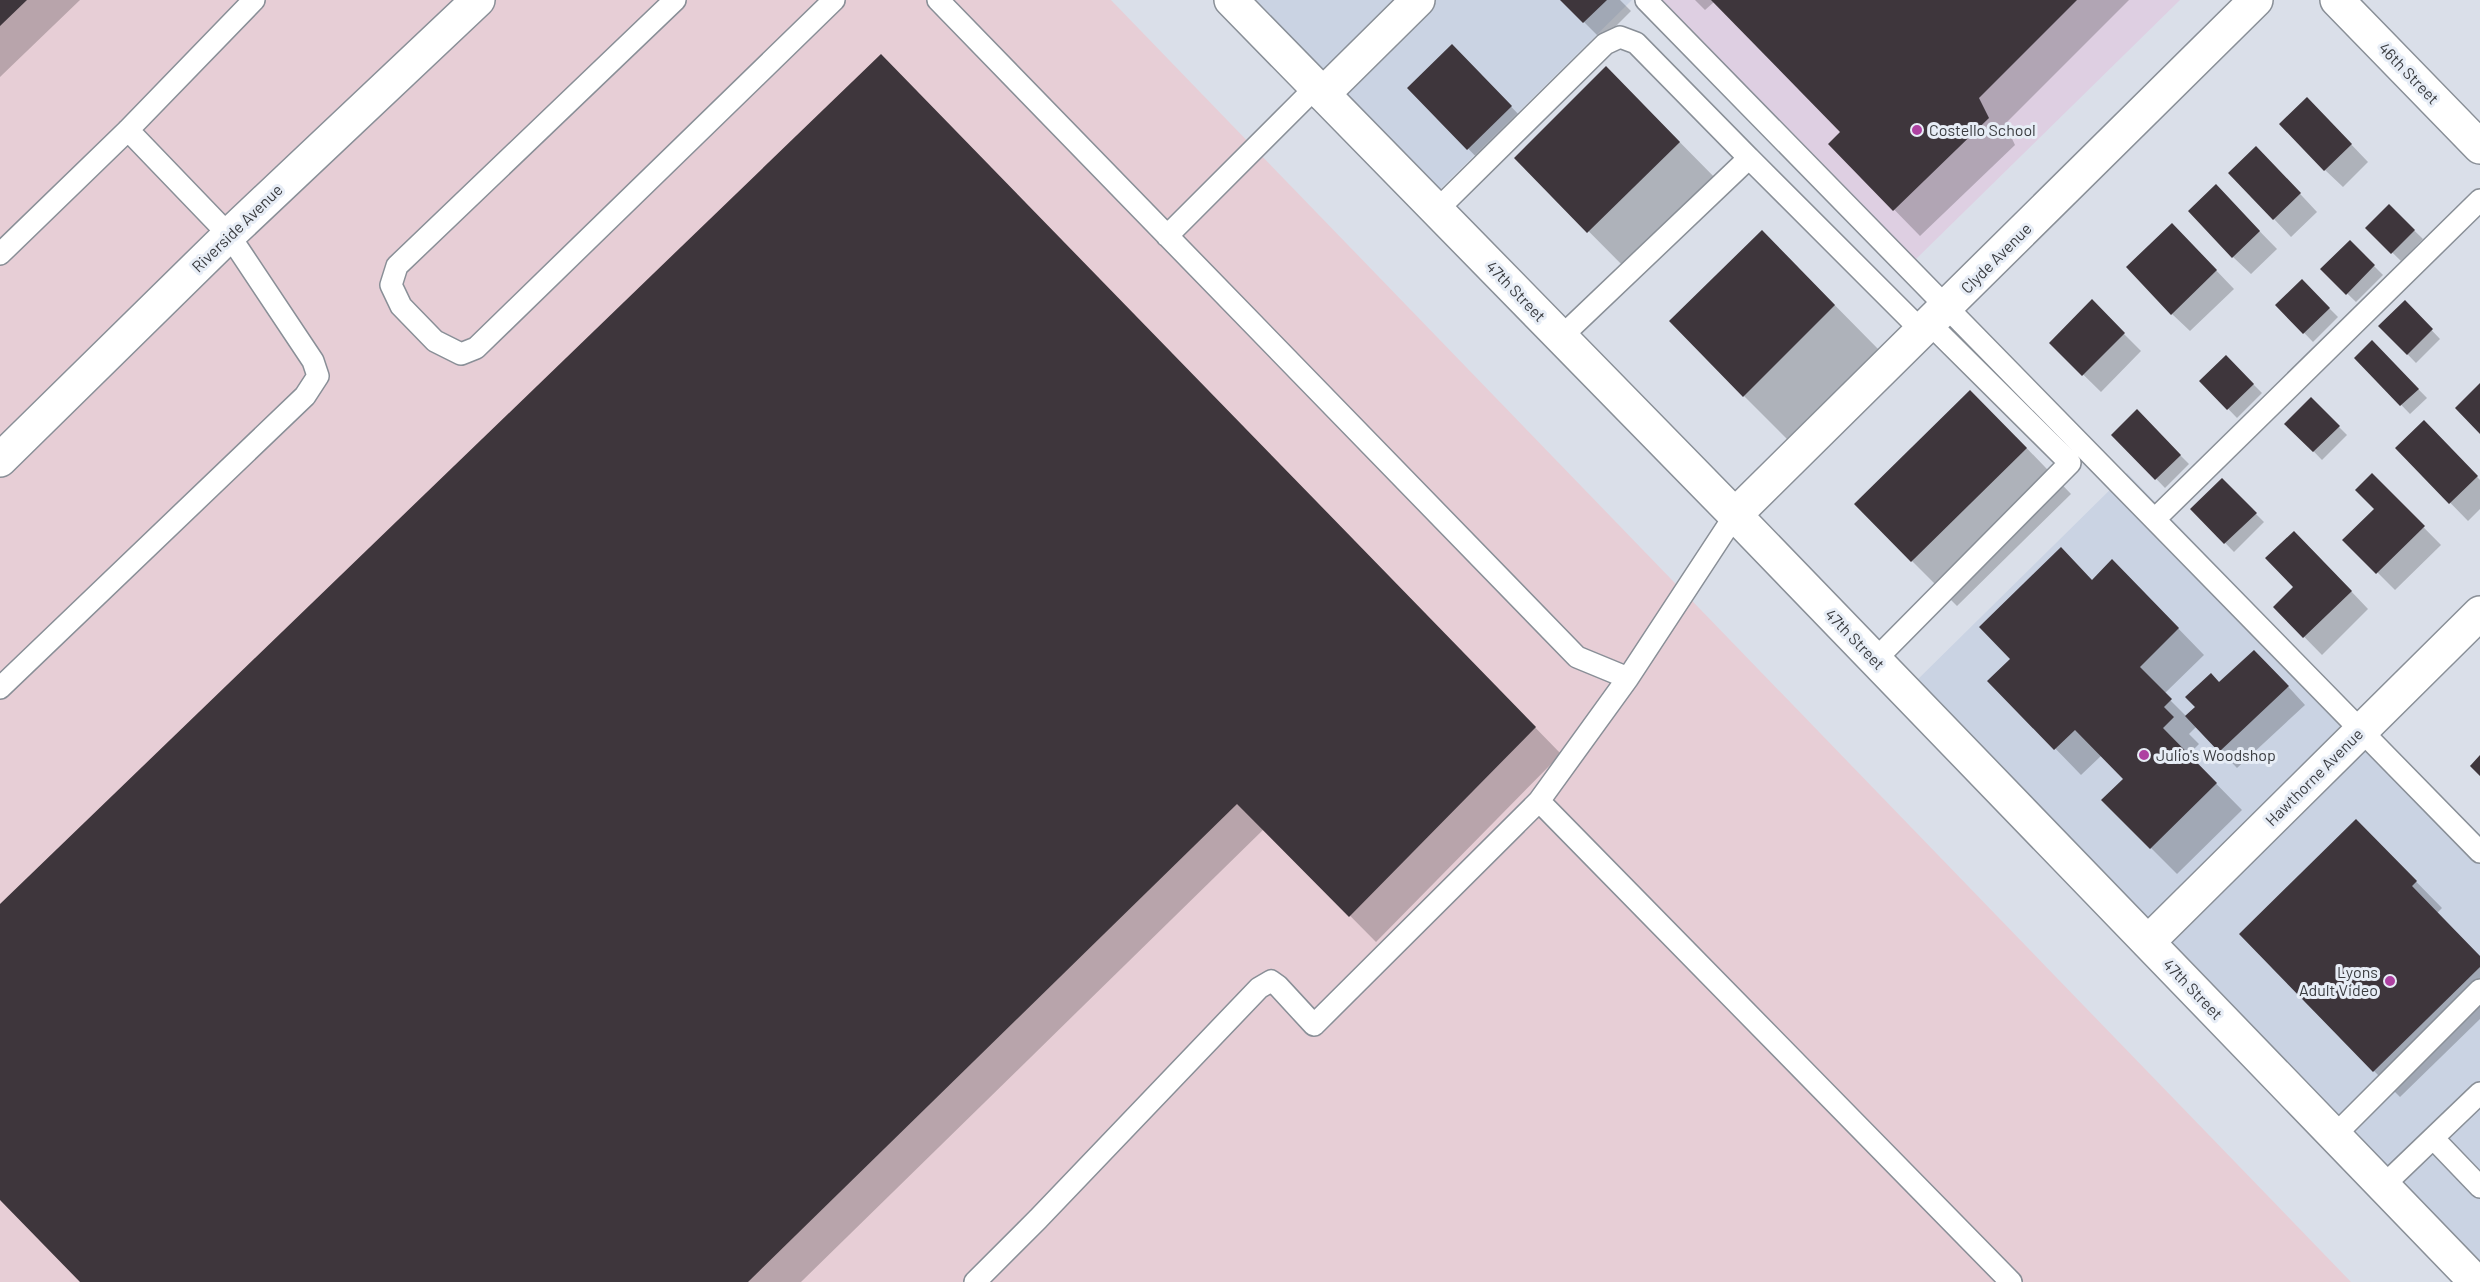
<svg xmlns="http://www.w3.org/2000/svg" width="2480" height="1282" font-family="Barlow,sans-serif">
  <style>
    .built { fill: #cad3e3 }
    .industrial { fill: #e7ced6 }
    .education { fill: #decfe2 }
    .shadow { fill: #0003 }
    .building { fill: #3e363c }
    .lines { fill: none; stroke-linecap: round; stroke-linejoin: round }
    .service-casing { stroke: #898f97; stroke-width: 24 }
    .minor-casing { stroke: #898f97; stroke-width: 36 }
    .secondary-casing { stroke: #898f97; stroke-width: 36 }
    .service { stroke: #fff; stroke-width: 21 }
    .minor { stroke: #fff; stroke-width: 33 }
    .secondary { stroke: #fff; stroke-width: 33 }
    .poi-dot { fill: #ae41a1; stroke: #e7edf6; stroke-width: 2 }
    .labels { text-anchor: middle; stroke-width: 6; stroke-linejoin: round; paint-order: stroke }
    .street-label { font-size: 16px; fill: #3a3c40; stroke: #e7edf6 }
    .poi-label { font-size: 16px; fill: #3a3c40; stroke: #e7edf6; text-anchor: start }
  </style>
  <rect width="100%" height="100%" fill="#dadfe9"/>
  <path class="built" d="M1242,0H1632L1432,197Z
    M2127,473L2480,837V1271L1910,687Z"/>
  <path class="industrial" d="M0,0H1111L2351,1282H0Z"/>
  <path class="education" d="M1659,0H2180L1915,260Z"/>
  <path class="shadow" d="M0,0H80L0,77Z
    M1562,0H1620L1631,11L1602,40Z
    M1695,0H2129L2005,124L2015,145L1920,236L1830,144L1842,132L1714,2L1705,10Z
    M1452,46L1529,125L1486,167L1409,88Z
    M907,82L1561,754L1376,942L1264,829L801,1282H82L0,1198V906Z
    M1652,114L1725,188L1634,277L1516,158Z
    M2325,117L2368,162L2343,187L2325,170Z
    M2274,166L2317,212L2291,237L2274,219Z
    M2233,204L2277,249L2251,274L2233,257Z
    M2389,206L2423,239L2401,261L2367,228Z
    M2350,242L2383,275L2356,302L2322,269Z
    M2190,243L2234,289L2190,331L2172,314Z
    M1807,277L1880,351L1789,441L1744,396Z
    M2302,281L2338,317L2313,342L2277,305Z
    M2092,302L2141,351L2101,392L2051,343Z
    M2405,302L2440,339L2416,363L2380,326Z
    M2372,342L2427,398L2410,414L2356,358Z
    M2226,357L2262,393L2237,418L2201,381Z
    M2311,399L2347,435L2322,460L2287,424Z
    M2137,412L2189,464L2165,488L2114,435Z
    M2016,437L2071,494L1957,606L1912,561Z
    M2441,440L2480,480V509L2468,521L2397,448Z
    M2372,475L2441,545L2395,590L2345,540L2376,509Z
    M2222,480L2264,522L2234,552L2192,509Z
    M2312,550L2368,609L2322,655L2275,607L2296,587Z
    M2092,581L2138,587L2204,655L2164,694L2187,717L2220,684L2272,669L2305,705L2237,768L2197,726L2189,734L2199,744L2188,755L2242,810L2177,874L2103,800L2125,779L2102,755L2081,775L1990,681Z
    M2382,847L2442,908L2437,913L2480,957V1019L2400,1097L2374,1071Z"/>
  <path class="building" d="M0,0H27L0,26Z
    M1560,0H1607L1583,23Z
    M1711,0H2077L1979,98L1989,118L1893,211L1828,144L1840,132Z
    M1452,44L1512,106L1467,150L1407,88Z
    M881,54L1536,727L1349,917L1237,804L748,1282H80L0,1200V904Z
    M1606,66L1680,142L1587,233L1514,158Z
    M2307,97L2352,144L2324,171L2279,124Z
    M2256,146L2301,193L2273,220L2228,173Z
    M2216,184L2260,231L2232,258L2188,211Z
    M2389,204L2415,230L2391,254L2365,228Z
    M2172,223L2217,270L2171,315L2126,267Z
    M1762,230L1835,305L1743,397L1669,321Z
    M2350,240L2375,265L2346,295L2320,269Z
    M2302,279L2330,308L2303,334L2275,305Z
    M2092,299L2125,333L2082,376L2049,343Z
    M2405,300L2433,329L2407,355L2378,326Z
    M2372,340L2419,389L2400,406L2354,358Z
    M2226,355L2254,384L2227,410L2199,381Z
    M2480,383V434L2455,408Z
    M1970,390L2027,448L1911,562L1854,504Z
    M2311,397L2340,426L2313,452L2284,424Z
    M2137,409L2181,455L2155,480L2111,435Z
    M2424,420L2478,476L2449,504L2395,448Z
    M2372,473L2425,526L2376,574L2342,540L2374,509L2355,490Z
    M2222,478L2257,513L2224,544L2190,509Z
    M2294,531L2352,591L2303,638L2273,607L2293,587L2265,558Z
    M2061,547L2092,580L2112,559L2179,628L2140,667L2172,699L2164,707L2174,717L2163,728L2217,783L2150,849L2101,800L2123,779L2075,730L2054,750L1987,681L2010,659L1979,627Z
    M2254,650L2289,686L2219,752L2185,716L2195,707L2185,697L2211,673L2219,682Z
    M2480,755V776L2470,766Z
    M2356,819L2417,881L2412,886L2480,956V967L2373,1072L2239,934Z"/>
  <g class="lines">
    <g class="service-casing">
      <path id="service" d="M675,0L397,266L391,285L401,306L435,341L461,354L476,348L834,0
        M938,0L1577,657L1628,678L1735,515
        M1646,0L2480,852
        M1437,210L1605,44L1620,37L1636,43L1749,158
        M1167,236L1316,87
        M0,254L128,130L254,0
        M1561,337L1749,158L1922,331
        M2155,519L2480,200
        M1875,660L2070,463L1929,323
        M0,688L305,396L318,376L313,361L229,235L128,130
        M1539,801L2011,1282
        M2335,1135L2480,990
        M2433,1138L2480,1187
        M2383,1186L2480,1093
        M975,1282L1038,1219L1259,988L1271,981L1278,986L1314,1025L1539,801L1628,678"/>
    </g>
    <g class="minor-casing">
      <path id="minor" d="M2337,0L2480,147
        M1323,94L1418,0
        M0,460L229,235L478,0
        M1735,515L2256,0
        M2148,942L2480,613"/>
    </g>
    <g class="secondary-casing">
      <path id="secondary" d="M1231,0L1735,515L2476,1282"/>
    </g>
    <use href="#service" class="service"/>
    <use href="#minor" class="minor"/>
    <use href="#secondary" class="secondary"/>
  </g>
  <g class="poi-dot">
    <circle cx="1917" cy="130" r="6"/>
    <circle cx="2144" cy="755" r="6"/>
    <circle cx="2390" cy="981" r="6"/>
  </g>
  <g class="labels">
    <g class="street-label">
      <text transform="translate(2409 73) rotate(46)" y="6">46th Street</text>
      <text transform="translate(237 228) rotate(-44)" y="6">Riverside Avenue</text>
      <text transform="translate(1996 258) rotate(-45)" y="6">Clyde Avenue</text>
      <text transform="translate(1516 291) rotate(46)" y="6">47th Street</text>
      <text transform="translate(1855 639) rotate(46)" y="6">47th Street</text>
      <text transform="translate(2314 777) rotate(-45)" y="6">Hawthorne Avenue</text>
      <text transform="translate(2193 989) rotate(46)" y="6">47th Street</text>
    </g>
    <g class="poi-label">
      <text x="1929" y="136">Costello School</text>
      <text x="2156" y="761">Julio's Woodshop</text>
      <text x="2378" y="978" text-anchor="end">Lyons<tspan x="2378" dy="18">Adult Video</tspan></text>
    </g>
  </g>
</svg>
